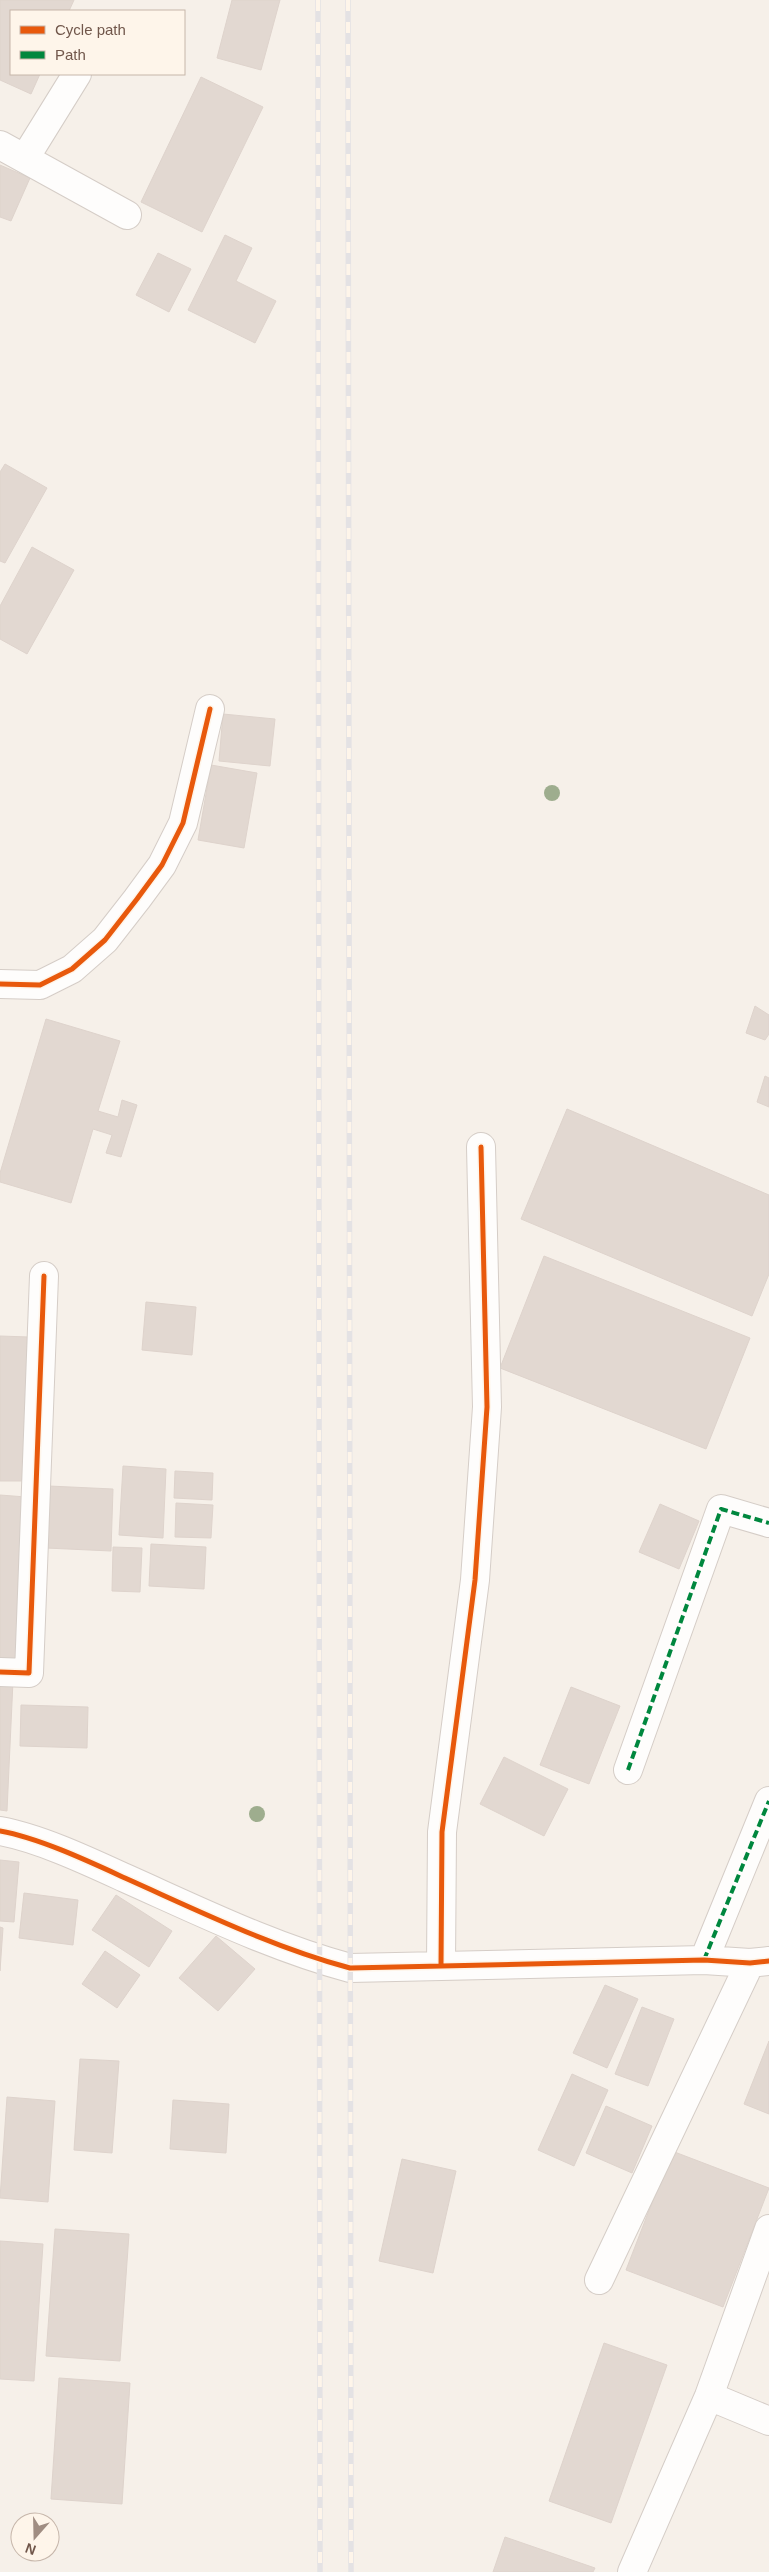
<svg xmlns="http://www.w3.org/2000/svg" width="769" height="2572" font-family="Arial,sans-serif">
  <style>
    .building { fill: #e2d8d1; stroke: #ded3cc }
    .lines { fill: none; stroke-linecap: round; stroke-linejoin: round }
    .minor-casing { stroke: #d5cdc7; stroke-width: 30 }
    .minor { stroke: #fefdfc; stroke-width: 28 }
    .rail-casing { stroke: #e4e2e4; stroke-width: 5.5 }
    .rail { stroke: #fef5ea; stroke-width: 4; stroke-dasharray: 11; stroke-linecap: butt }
    .quiet { stroke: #00873e; stroke-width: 4; stroke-dasharray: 8 4; stroke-linecap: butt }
    .cycleway-casing { stroke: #fef5ea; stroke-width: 8 }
    .cycleway { stroke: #e8590c; stroke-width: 5 }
    .tree { fill: #9ead8e }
  </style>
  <rect width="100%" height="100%" fill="#f6f0e9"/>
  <path class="building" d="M0,0H74L69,11H11V74H40L31,94L0,80Z
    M232,0H280L261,70L217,58Z
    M201,77L263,107L202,232L141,202Z
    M0,165L30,178L11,221L0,217Z
    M225,235L252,248L236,281L276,301L255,343L188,310Z
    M158,253L191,269L169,312L136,295Z
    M5,464L47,488L5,563L0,561V472Z
    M32,547L74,570L27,654L0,639V606Z
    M223,714L275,719L270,766L219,761Z
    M211,765L257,773L244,848L198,840Z
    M755,1006L769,1015V1034L765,1040L746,1033Z
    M46,1019L120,1041L98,1111L118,1117L122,1100L137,1105L121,1157L106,1153L112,1135L93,1129L71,1203L0,1182V1173Z
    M765,1076L769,1078V1107L757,1102Z
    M567,1109L769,1195V1274L752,1316L521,1219Z
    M544,1256L750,1338L706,1449L500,1368Z
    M146,1302L196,1307L192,1355L142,1350Z
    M0,1336L29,1337L25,1481H0Z
    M123,1466L166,1469L163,1538L119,1535Z
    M175,1471L213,1473L212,1500L174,1498Z
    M49,1486L113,1489L111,1551L46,1548Z
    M0,1495L26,1497L17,1659L0,1658Z
    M176,1503L213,1505L211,1538L175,1537Z
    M660,1504L699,1521L679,1569L639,1552Z
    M151,1544L206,1547L204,1589L149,1586Z
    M113,1547L142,1548L140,1592L112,1591Z
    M0,1680L13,1681L7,1811L0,1810Z
    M571,1687L620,1706L589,1784L540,1765Z
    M21,1705L88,1707L87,1748L20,1746Z
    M504,1757L568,1789L544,1836L480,1804Z
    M0,1860L19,1862L14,1922L0,1921Z
    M24,1893L78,1900L73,1945L19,1938Z
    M116,1895L172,1931L149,1967L92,1930Z
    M0,1927L3,1928L0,1971Z
    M216,1936L255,1969L218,2011L179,1978Z
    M105,1951L140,1975L117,2008L82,1984Z
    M605,1985L638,1999L607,2068L573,2053Z
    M642,2007L674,2019L648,2086L615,2074Z
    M769,2041V2114L744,2104Z
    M80,2059L119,2061L112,2153L74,2150Z
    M572,2074L608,2090L574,2166L538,2150Z
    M7,2097L55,2101L48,2202L0,2198Z
    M173,2100L229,2104L226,2153L170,2149Z
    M606,2106L652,2126L632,2173L586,2153Z
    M672,2151L769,2188L723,2307L626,2270Z
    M402,2159L456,2171L433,2273L379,2261Z
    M55,2229L129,2234L120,2361L46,2356Z
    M0,2241L43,2244L34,2381L0,2379Z
    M604,2343L667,2365L611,2523L549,2501Z
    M59,2378L130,2383L122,2504L51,2499Z
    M505,2537L595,2568L593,2572H493Z"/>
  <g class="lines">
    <g class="minor-casing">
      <path id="minor" d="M0,145L127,215
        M25,158L77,74
        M0,984L40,985L72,969L105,940L137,899L162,865L183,823L210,709
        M0,1672L29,1673L44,1276
        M628,1770L721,1509L769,1523
        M0,1831C39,1838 88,1861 125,1878C199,1911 272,1947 350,1968L704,1960L750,1963L769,1961
        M704,1960L769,1801
        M441,1965L442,1832L475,1580L487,1407L481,1147
        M599,2280L750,1963
        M709,2396L769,2421
        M632,2572L709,2396L769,2229"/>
    </g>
    <use href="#minor" class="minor"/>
    <g class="rail-casing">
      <path id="rail" d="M318,0L320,2572
        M348,0L351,2572"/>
    </g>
    <use href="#rail" class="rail"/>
    <path class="quiet" d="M628,1770L721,1509L769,1523
      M704,1960L769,1801"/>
    <g class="cycleway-casing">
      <path id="cycleway" d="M0,984L40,985L72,969L105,940L137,899L162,865L183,823L210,709
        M0,1672L29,1673L44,1276
        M0,1831C39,1838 88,1861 125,1878C199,1911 272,1947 350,1968L704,1960L750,1963L769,1961
        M441,1965L442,1832L475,1580L487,1407L481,1147"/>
    </g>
    <use href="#cycleway" class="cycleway"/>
  </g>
  <g class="tree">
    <circle cx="552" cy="793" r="8"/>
    <circle cx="257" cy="1814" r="8"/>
  </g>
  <rect x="10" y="10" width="175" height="65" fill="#fef5ea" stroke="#c6b6aa"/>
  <rect x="20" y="26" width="25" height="8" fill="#e8590c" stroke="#c6b6aa"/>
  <text x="55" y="35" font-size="15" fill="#71574b">Cycle path</text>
  <rect x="20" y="51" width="25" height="8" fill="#00873e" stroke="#c6b6aa"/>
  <text x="55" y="60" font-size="15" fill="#71574b">Path</text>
  <g transform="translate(35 2537) rotate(200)"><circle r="24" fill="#fef5ea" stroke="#c6b6aa"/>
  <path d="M0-4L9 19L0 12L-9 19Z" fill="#a08d82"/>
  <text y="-8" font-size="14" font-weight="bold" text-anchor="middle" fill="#71574b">N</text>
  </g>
</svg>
